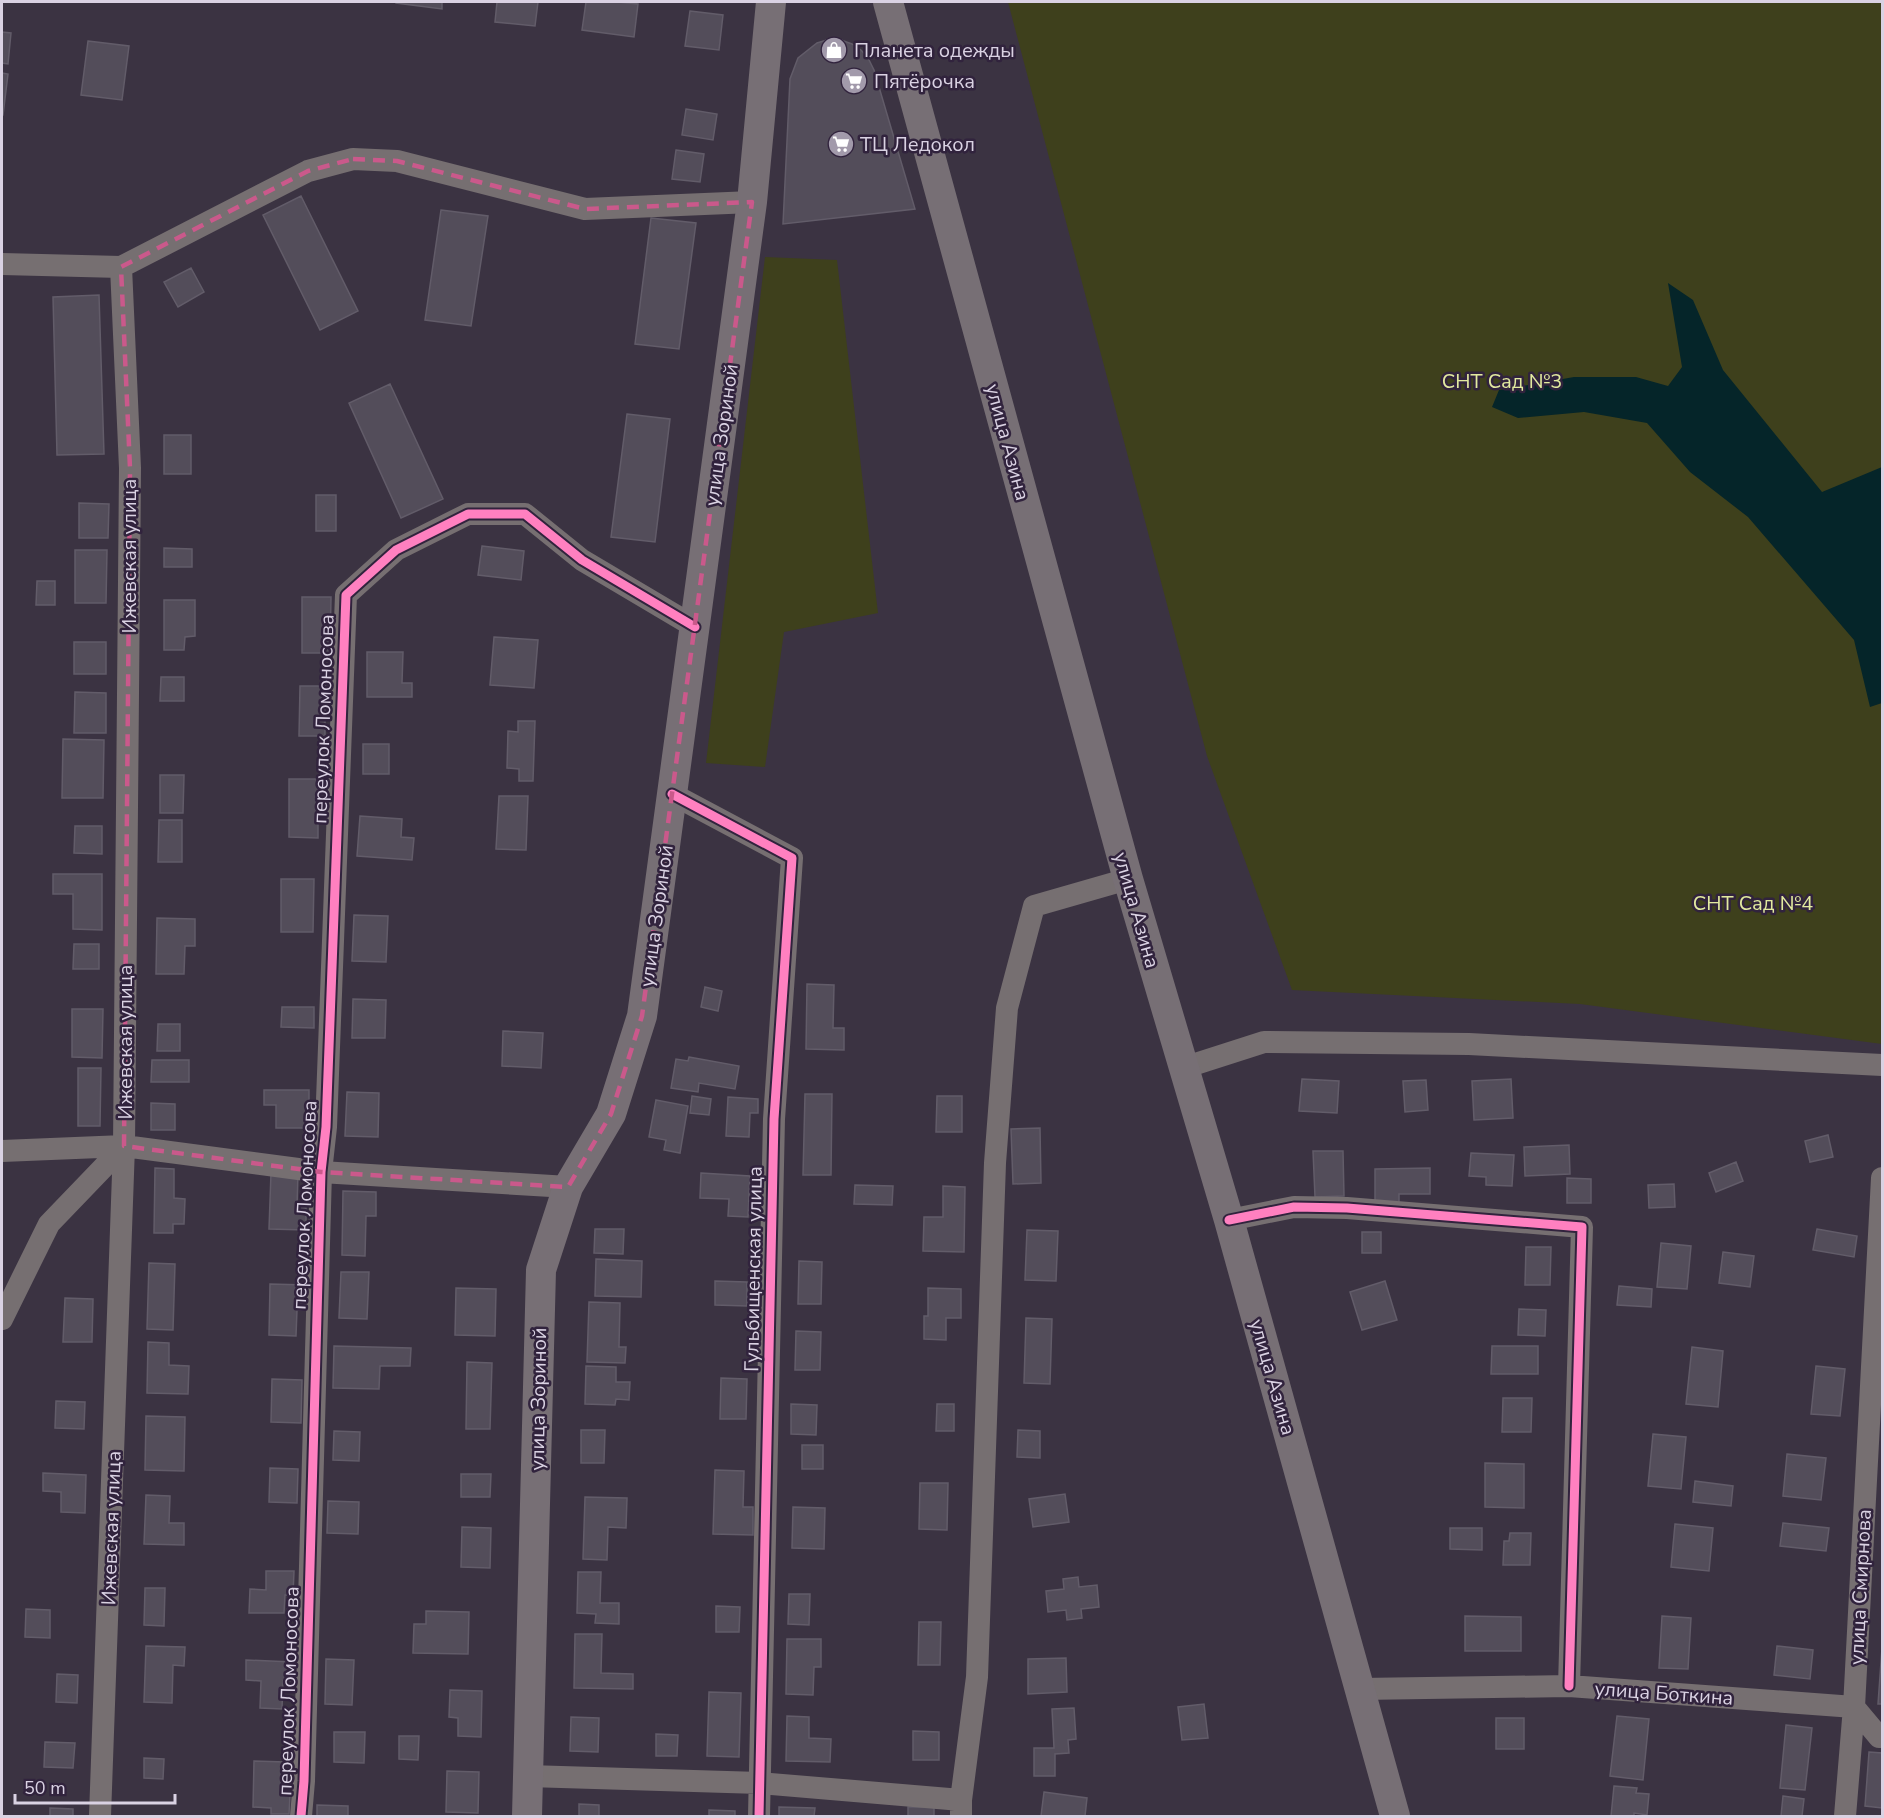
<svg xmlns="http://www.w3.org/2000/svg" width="1884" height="1818" font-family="'Nunito Sans',sans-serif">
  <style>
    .green { fill: #3e401c }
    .water { fill: #052529 }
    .building { fill: #534d5a; stroke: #625c69; stroke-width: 1.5 }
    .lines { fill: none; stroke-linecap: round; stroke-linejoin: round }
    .minor { stroke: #766f71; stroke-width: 22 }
    .major { stroke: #776f75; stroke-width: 30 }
    .cycleway-casing { stroke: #31233d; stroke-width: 13 }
    .cycleway { stroke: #ff80c0; stroke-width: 9 }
    .marked { fill: none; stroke: #ca598b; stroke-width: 4.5; stroke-dasharray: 12 8; stroke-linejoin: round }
    .labels { text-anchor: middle; stroke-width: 5; stroke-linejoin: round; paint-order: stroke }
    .poi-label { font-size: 20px; fill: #dad2e3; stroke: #31233d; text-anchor: start }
    .park-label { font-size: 20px; fill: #e2ea9f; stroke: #31233d }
    .street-label { font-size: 20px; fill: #dad2e3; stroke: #31233d }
  </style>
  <rect width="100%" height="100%" fill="#3b3342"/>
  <path class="green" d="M1008,2H1882V1044L1580,1004L1292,990L1207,756Z
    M765,257L837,260L878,613L784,632L765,767L706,763Z"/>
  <path class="water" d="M1668,283L1693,300L1723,370L1822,492L1882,467V703L1870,707L1854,640L1748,517L1690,472L1647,423L1584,412L1518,418L1492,407L1499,390L1574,377H1636L1668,386L1682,367Z"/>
  <path class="building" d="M396,2H442V9L396,3Z
    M497,2H538L535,26L495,22Z
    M586,2H618L638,4L634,37L582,30Z
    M690,11L723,15L719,50L685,46Z
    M2,32L11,33L8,64L2,63Z
    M827,40H841L852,44L861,50L868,58L874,70L915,209L783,224L790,79L798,58L817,43Z
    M88,41L129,46L122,100L81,95Z
    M2,73L8,74L3,115H2Z
    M686,109L717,114L713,140L682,135Z
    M676,150L704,154L700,182L672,179Z
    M301,196L358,311L320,330L263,215Z
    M441,210L488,216L471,326L425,320Z
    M651,218L696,223L679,349L635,344Z
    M191,268L204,292L178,307L164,282Z
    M99,295L104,454L57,455L53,297Z
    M390,384L443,499L401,518L349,403Z
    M627,414L670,419L655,542L611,537Z
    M164,435H191V474H164Z
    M316,495H336V531H316Z
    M79,503L109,504L108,538H79Z
    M482,546L524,551L521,580L478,575Z
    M164,548L192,549V567H164Z
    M75,550H107L106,603H75Z
    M37,581H55V605H36Z
    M302,597H331L330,653H302Z
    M164,600H195V636L185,637L184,650H164Z
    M494,637L538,640L534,688L490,685Z
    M74,642H106V674H74Z
    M367,652H403L402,683H412V697H367Z
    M161,677H184V701H160Z
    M300,686H325V736H299Z
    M75,692L106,693V733H74Z
    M518,721H535L533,781H519V769L507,768L508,731L518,732Z
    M63,739L104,740L103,798H62Z
    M363,744H389V774H363Z
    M160,775H184L183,813H160Z
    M289,779H318V838L289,837Z
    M499,796H528L526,850L496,849Z
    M360,816L402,819L401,837L414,838L412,860L357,856Z
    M159,820H182V862H158Z
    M75,826H102V854L74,853Z
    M53,874H102V930L73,929V894H53Z
    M281,879H314L313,932H281Z
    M354,915L388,916L386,962L352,961Z
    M157,918L195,919V946H185L184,974H156Z
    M74,944H99V969H73Z
    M807,984L834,985L833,1028H844V1050L806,1049Z
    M705,987L722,991L718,1011L701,1007Z
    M353,999L386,1000L385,1038H352Z
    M282,1007H314V1028L281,1027Z
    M72,1009H103L102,1058L72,1057Z
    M158,1024H180V1051H157Z
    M503,1031L543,1033L541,1068L502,1066Z
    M689,1057L739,1066L735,1089L699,1083L698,1092L671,1088L676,1059L688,1061Z
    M152,1060H189V1082H151Z
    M78,1068H101L100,1126H78Z
    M1302,1079L1339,1081L1337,1113L1299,1111Z
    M1511,1079L1513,1118L1474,1120L1472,1081Z
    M1426,1080L1428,1110L1405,1112L1403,1081Z
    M264,1090H309V1128H276V1105H264Z
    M347,1092L379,1093L378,1137L345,1136Z
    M805,1094H832L831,1175H803Z
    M692,1096L711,1099L709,1115L690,1113Z
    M937,1096H962V1132H936Z
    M728,1097L758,1099V1113H750L749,1137L726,1136Z
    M656,1100L688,1106L680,1153L664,1150L666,1140L649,1137Z
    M151,1103L175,1104V1130H151Z
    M1040,1128L1041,1183L1013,1184L1011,1129Z
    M1828,1135L1833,1157L1810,1162L1805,1141Z
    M1569,1145L1570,1174L1525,1176L1524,1147Z
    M1313,1151H1343L1344,1196L1315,1197Z
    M1471,1153L1514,1155L1512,1186L1486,1185V1177L1469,1176Z
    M1736,1162L1743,1181L1716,1192L1709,1173Z
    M155,1168L174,1169V1198L185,1199L184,1224H173V1233H154Z
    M1430,1168V1194H1399V1203L1375,1204V1169Z
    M271,1173H298L297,1208H306V1230L269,1229Z
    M701,1173L750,1176L748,1217L728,1216L729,1199L700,1198Z
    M1567,1178L1591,1179V1203H1567Z
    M1674,1184L1675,1207L1649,1208L1648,1185Z
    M855,1185L893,1186L892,1205L854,1204Z
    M943,1186L965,1187L964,1252L923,1251L924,1217H943Z
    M343,1191L376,1192V1216H366L365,1256L342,1255Z
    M595,1229H624L623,1254L594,1253Z
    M1817,1229L1857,1236L1854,1257L1813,1250Z
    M1027,1230L1058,1231L1056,1281L1025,1280Z
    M1362,1232H1381V1253H1362Z
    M1661,1243L1691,1246L1687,1289L1657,1287Z
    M1526,1247H1551L1550,1285H1525Z
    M1723,1252L1754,1256L1750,1287L1719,1283Z
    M596,1259L642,1261L641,1297L595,1296Z
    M799,1261L822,1262L821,1304H798Z
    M149,1263L175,1264L173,1330L147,1329Z
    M341,1272H369L367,1319L339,1318Z
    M715,1281L747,1282V1306L715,1305Z
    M1385,1281L1397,1320L1362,1330L1350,1292Z
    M270,1284L306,1285L305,1310H297L296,1336L269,1335Z
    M1619,1286L1652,1289L1651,1307L1617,1305Z
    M456,1288L496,1289L495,1336L455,1335Z
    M928,1288L961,1289V1318H946V1340L924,1339V1316H928Z
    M65,1298L93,1299L92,1342H63Z
    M589,1302L620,1303L619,1347H626L625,1363L587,1362Z
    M1519,1309L1546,1310L1545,1336L1518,1335Z
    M1026,1318L1052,1319L1050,1384L1024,1383Z
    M796,1331L821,1332L820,1370H795Z
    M148,1342L169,1343V1365L189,1366L188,1394L147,1393Z
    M334,1346L411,1348L410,1366H380L379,1389L333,1388Z
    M1492,1346H1538V1374H1491Z
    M1692,1347L1723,1351L1718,1407L1686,1404Z
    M467,1362L492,1363L490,1429H466Z
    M586,1366L616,1367V1382H630L629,1400L616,1399L615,1405L585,1404Z
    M1816,1366L1845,1369L1840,1416L1811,1414Z
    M721,1378L747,1379L746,1419H720Z
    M272,1379L302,1380L301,1423L271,1422Z
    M1503,1398H1532L1531,1432H1502Z
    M56,1401L85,1402L84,1429L55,1428Z
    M791,1404L817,1405L816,1435L791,1434Z
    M937,1404H954V1431H936Z
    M146,1416L185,1417L184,1471L145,1470Z
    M581,1430H605L604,1463H581Z
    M1018,1430L1040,1431V1458L1017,1457Z
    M334,1431L360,1432L359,1461L333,1460Z
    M1653,1434L1686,1437L1681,1489L1648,1486Z
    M802,1445H823V1469H802Z
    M1787,1454L1826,1458L1821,1500L1783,1496Z
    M1485,1463L1524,1464V1508L1485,1507Z
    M270,1468L298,1469L297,1503L269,1502Z
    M715,1470L744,1471L743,1507H753V1535L713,1534Z
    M43,1473L86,1475L85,1513L61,1512V1492L43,1491Z
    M461,1474H491L490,1497H461Z
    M1695,1481L1733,1486L1731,1506L1693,1502Z
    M920,1483H948L947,1530L919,1529Z
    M1065,1494L1069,1522L1033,1527L1029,1499Z
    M146,1495L170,1496L169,1523H184V1545L144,1544Z
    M585,1497L627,1498L626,1528L608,1527L607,1560L583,1559Z
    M328,1501L359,1502L358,1534L327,1533Z
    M793,1507L825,1508L824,1549L792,1548Z
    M1783,1523L1829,1528L1826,1551L1780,1546Z
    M1675,1524L1713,1528L1709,1571L1671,1567Z
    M462,1527L491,1528L490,1568L461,1567Z
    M1450,1528H1482V1550L1450,1549Z
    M1510,1533H1531L1530,1565H1503L1504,1541H1509Z
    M266,1571H294L293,1595H285L284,1613H249L250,1589L266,1590Z
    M578,1572H601L600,1603H619V1624L595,1623L596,1614L577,1613Z
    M1078,1577L1079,1587L1097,1585L1099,1607L1081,1609L1082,1618L1067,1620L1066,1610L1048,1612L1046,1591L1064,1589L1063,1579Z
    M145,1588H165L164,1626L144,1625Z
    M789,1594H810L809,1625L788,1624Z
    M716,1606L740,1607L739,1632H716Z
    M26,1609L50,1610V1638L25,1637Z
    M426,1611L469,1612L468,1654L413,1653L414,1624H426Z
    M1465,1616L1521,1617V1651H1465Z
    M1662,1616L1691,1618L1688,1669L1659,1668Z
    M919,1622H941L940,1665H918Z
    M575,1634H602L601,1673L633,1674V1689L574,1688Z
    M787,1639H821V1667H814L813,1695L786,1694Z
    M146,1646L185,1647L184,1666L173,1665L172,1703L144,1702Z
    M1777,1646L1813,1650L1810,1679L1774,1675Z
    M1882,1648V1704H1878Z
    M1066,1658L1067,1692L1028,1694V1659Z
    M326,1659L354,1660L352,1705L325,1704Z
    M246,1660L292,1662L291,1681H283L282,1709L260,1708L261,1681L246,1680Z
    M57,1674L78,1675L77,1703L56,1702Z
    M450,1690L482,1691L481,1737L458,1736V1718L449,1717Z
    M709,1692L741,1693L739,1757L707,1756Z
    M1204,1704L1208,1738L1182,1740L1178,1707Z
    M1074,1708L1076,1739L1068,1740L1069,1753L1055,1754V1776H1034V1748H1054L1052,1709Z
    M787,1716L809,1717V1738L831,1739L830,1762L786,1761Z
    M1617,1716L1649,1719L1643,1780L1610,1776Z
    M571,1717L599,1718L598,1752L570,1751Z
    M1496,1718H1524V1749H1496Z
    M1786,1725L1812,1728L1805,1790L1780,1788Z
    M913,1731L939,1732V1760H913Z
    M334,1732H365L364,1763L334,1762Z
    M656,1734L678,1735L677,1756H656Z
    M399,1736H419L418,1760L399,1759Z
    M45,1742L75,1743L73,1768L44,1767Z
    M1869,1752L1882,1753V1808L1865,1806Z
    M144,1758L164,1759L163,1779L144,1778Z
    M254,1761L285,1762L283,1795H290L289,1814H271V1808L253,1807Z
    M447,1771L479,1772L478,1813L446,1812Z
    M1614,1786L1637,1788L1636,1793L1649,1794L1647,1815L1634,1813V1816H1611Z
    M1044,1792L1087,1798L1085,1816H1041Z
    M1783,1796L1804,1799L1802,1816H1781Z
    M579,1804L599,1805V1816H579Z
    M317,1805L348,1806V1816H317Z
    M779,1807L815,1808L814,1816H779Z
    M908,1807H934V1816H908Z
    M50,1808L73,1809V1816H50Z
    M709,1810L735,1811V1816H709Z"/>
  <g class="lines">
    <path class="minor" d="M2,264L121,267L308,171L353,159L397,161L585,209L752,202
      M672,794L792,858L774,1119L759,1816
      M1183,1068L1264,1042L1469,1044L1882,1065
      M2,1151L124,1146L321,1172L568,1187
      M1229,1220L1294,1207L1347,1208L1582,1227L1569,1686
      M2,1319L49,1224L124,1146
      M1360,1689L1569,1686L1854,1707L1879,1737H1882
      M528,1776L760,1783L961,1800
      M100,1816L124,1146L130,468L121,267
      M301,1816L304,1781L321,1172L326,1127L346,595L396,550L468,514H525L582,560L695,627
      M961,1816V1800L977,1677L995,1163L1007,1008L1034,906L1128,879
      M1845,1816L1854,1707L1882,1178"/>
    <path class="major" d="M888,2L1128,879L1229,1220L1395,1816
      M527,1816L541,1270L568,1187L611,1114L642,1016L752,202L771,2"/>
    <g class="cycleway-casing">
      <path id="cycleway" d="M672,794L792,858L774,1119L759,1816
        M1229,1220L1294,1207L1347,1208L1582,1227L1569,1686
        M301,1816L304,1781L321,1172L326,1127L346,595L396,550L468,514H525L582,560L695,627"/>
    </g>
    <use href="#cycleway" class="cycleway"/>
  </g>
  <path class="marked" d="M353,159L397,161L585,209L752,202L642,1016L611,1114L568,1187L321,1172L124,1146L130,468L121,267L308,171Z"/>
  <defs>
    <g id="shop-disc" transform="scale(1.35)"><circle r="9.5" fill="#a29aab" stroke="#31233d"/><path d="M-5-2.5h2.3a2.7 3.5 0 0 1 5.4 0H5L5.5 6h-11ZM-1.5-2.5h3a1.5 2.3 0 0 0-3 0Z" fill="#fff"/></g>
    <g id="supermarket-disc" transform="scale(1.35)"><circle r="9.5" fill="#a29aab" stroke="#31233d"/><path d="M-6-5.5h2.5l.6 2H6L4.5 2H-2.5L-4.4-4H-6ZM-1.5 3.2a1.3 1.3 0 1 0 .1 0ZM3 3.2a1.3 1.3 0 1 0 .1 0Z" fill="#fff"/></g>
  </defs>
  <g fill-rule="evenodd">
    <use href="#shop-disc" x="834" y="50"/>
    <use href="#supermarket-disc" x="854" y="81"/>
    <use href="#supermarket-disc" x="841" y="144"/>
  </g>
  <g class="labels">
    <g class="poi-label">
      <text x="854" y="57">Планета одежды</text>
      <text x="874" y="88">Пятёрочка</text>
      <text x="860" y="151">ТЦ Ледокол</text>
    </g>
    <g class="park-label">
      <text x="1502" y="388">СНТ Сад №3</text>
      <text x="1753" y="910">СНТ Сад №4</text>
    </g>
    <g class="street-label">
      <text transform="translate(721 435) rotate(-82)" y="7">улица Зориной</text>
      <text transform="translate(1008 442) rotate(75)" y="7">улица Азина</text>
      <text transform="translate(129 556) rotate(-90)" y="7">Ижевская улица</text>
      <text transform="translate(323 719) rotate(-88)" y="7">переулок Ломоносова</text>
      <text transform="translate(1137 910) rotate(74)" y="7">улица Азина</text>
      <text transform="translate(656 916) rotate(-82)" y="7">улица Зориной</text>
      <text transform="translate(125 1042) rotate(-90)" y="7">Ижевская улица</text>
      <text transform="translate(304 1205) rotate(-87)" y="7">переулок Ломоносова</text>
      <text transform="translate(753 1269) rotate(-89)" y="7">Гульбищенская улица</text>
      <text transform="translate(1273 1377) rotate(74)" y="7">улица Азина</text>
      <text transform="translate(538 1399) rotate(-89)" y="7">улица Зориной</text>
      <text transform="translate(111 1528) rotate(-88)" y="7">Ижевская улица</text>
      <text transform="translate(1860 1587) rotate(-87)" y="7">улица Смирнова</text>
      <text transform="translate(288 1691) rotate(-88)" y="7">переулок Ломоносова</text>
      <text transform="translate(1664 1693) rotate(4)" y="7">улица Боткина</text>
    </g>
  </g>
  <rect width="1884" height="1818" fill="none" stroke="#dad2e3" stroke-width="6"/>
  <path d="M15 1794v9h160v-9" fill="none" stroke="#dad2e3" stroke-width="3"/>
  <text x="24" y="1794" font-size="18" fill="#dad2e3" stroke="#31233d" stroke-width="4.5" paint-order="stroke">50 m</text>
</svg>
